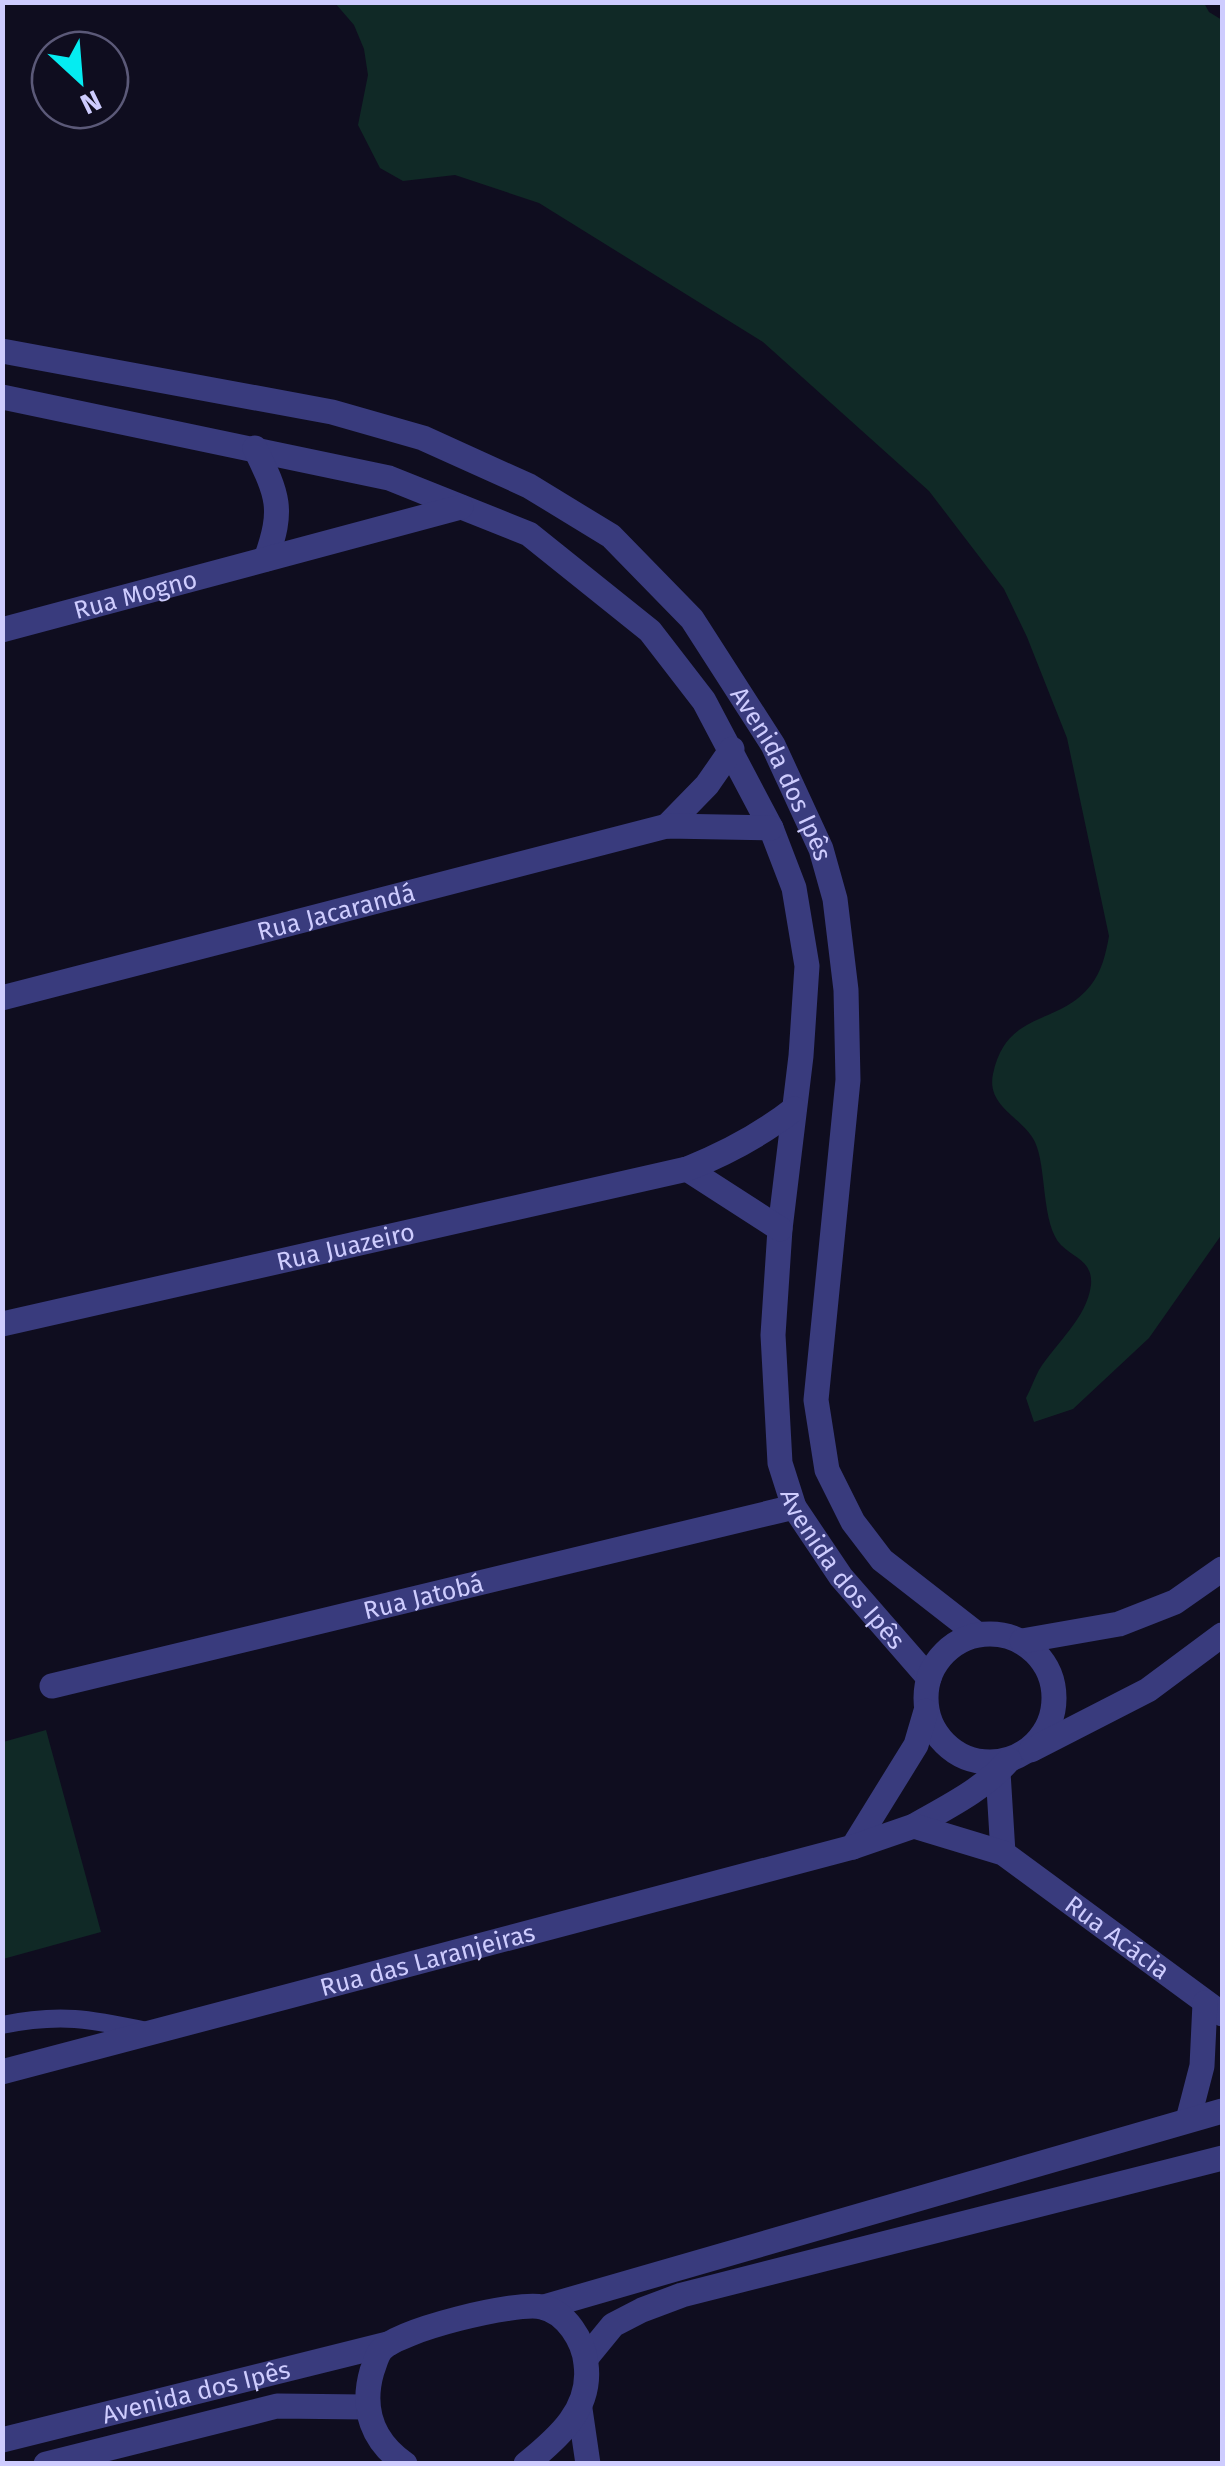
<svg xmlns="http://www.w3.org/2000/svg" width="1225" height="2466" font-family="'Fira Sans',sans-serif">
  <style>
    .green { fill: #102926 }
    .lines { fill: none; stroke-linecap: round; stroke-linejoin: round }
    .lane { stroke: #393b7d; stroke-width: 18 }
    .street { stroke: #393b7d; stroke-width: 25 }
    .labels { text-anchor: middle; stroke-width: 8; stroke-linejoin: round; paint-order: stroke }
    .street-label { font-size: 25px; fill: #ceccfe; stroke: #0f0d1f }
  </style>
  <rect width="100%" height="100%" fill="#0f0d1f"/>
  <path class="green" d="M1204,3L1209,12L1222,20V1234L1149,1338L1073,1409L1034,1422L1026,1398C1031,1389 1034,1379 1039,1370C1056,1343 1087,1318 1091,1285C1093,1261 1074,1258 1061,1245C1041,1224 1047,1168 1035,1142C1023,1117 986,1107 993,1074C1007,1009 1058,1027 1091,985C1102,971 1106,953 1109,936L1067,738L1027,637L1004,589L929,491L763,342L539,203L455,175L403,181L380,168L358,125L368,75L364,49L354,25L335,3Z
    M46,1730L101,1932L3,1959V1742Z"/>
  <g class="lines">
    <path class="lane" d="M2,2025C60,2013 90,2019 147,2031"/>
    <g class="street">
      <path id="s1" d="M2,351L332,412L423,438L529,486L611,536L692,619L773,745L821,849L835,899L846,990L848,1080L816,1400L827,1470L853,1522L882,1560L977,1634"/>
      <path id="s2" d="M2,397L389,478L529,534L650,631L704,701L771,828L794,888L807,966L801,1056L780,1229L773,1335L780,1463L794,1507L841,1577L929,1678"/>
      <path d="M255,448C278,496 284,508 266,559"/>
      <path id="s3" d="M2,630L461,507"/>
      <path d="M667,826L707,785L732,749"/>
      <path id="s4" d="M2,998L667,826L771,828"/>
      <path d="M687,1169L780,1229"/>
      <path id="s5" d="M2,1324L687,1169C727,1153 761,1135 794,1109"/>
      <circle cx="990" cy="1698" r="64"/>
      <path d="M1022,1641L1119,1624L1175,1602L1222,1569"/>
      <path id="s6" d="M52,1686L794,1507"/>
      <path d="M1031,1750L1148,1690L1222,1635"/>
      <path d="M998,1772L1003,1853"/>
      <path d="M914,1826C947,1807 983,1790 1009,1760"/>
      <path d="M853,1847L916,1745L926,1711"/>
      <path id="s7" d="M2,2072L853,1847L914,1826L1003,1853L1222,2014"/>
      <path d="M1188,2120L1202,2066L1205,2003"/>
      <path d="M544,2307L1222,2111"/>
      <path d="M586,2358L613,2325L642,2310L682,2295L1222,2158"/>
      <path d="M580,2409L588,2464"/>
      <path id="s8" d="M2,2440L388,2344"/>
      <path d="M46,2464L277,2406L365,2407"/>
      <path d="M405,2464C372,2441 361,2409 372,2371C375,2364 376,2356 381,2350C398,2330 516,2301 542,2307C566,2312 584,2341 586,2364C592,2409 558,2438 526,2464"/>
    </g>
  </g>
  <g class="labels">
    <g class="street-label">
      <text dy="9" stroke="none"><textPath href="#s3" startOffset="138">Rua Mogno</textPath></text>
      <text dy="9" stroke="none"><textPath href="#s1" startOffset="938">Avenida dos Ipês</textPath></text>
      <text dy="9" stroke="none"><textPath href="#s4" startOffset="345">Rua Jacarandá</textPath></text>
      <text dy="9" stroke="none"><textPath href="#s5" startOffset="352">Rua Juazeiro</textPath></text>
      <text dy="9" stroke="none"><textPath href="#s2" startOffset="1700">Avenida dos Ipês</textPath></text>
      <text dy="9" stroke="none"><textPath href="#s6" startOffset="382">Rua Jatobá</textPath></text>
      <text dy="9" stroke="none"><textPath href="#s7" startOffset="1180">Rua Acácia</textPath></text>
      <text dy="9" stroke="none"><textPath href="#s7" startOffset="440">Rua das Laranjeiras</textPath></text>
      <text dy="9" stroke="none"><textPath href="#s8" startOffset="200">Avenida dos Ipês</textPath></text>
    </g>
  </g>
  <rect width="1225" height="2466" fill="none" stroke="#ceccfe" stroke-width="10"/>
  <g transform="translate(80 80) rotate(154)"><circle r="48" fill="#0f0d1f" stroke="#5b5978" stroke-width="2.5"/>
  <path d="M0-8L18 38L0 25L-18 38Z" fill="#05ecf1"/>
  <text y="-15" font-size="28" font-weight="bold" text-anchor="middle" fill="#ceccfe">N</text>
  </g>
</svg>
